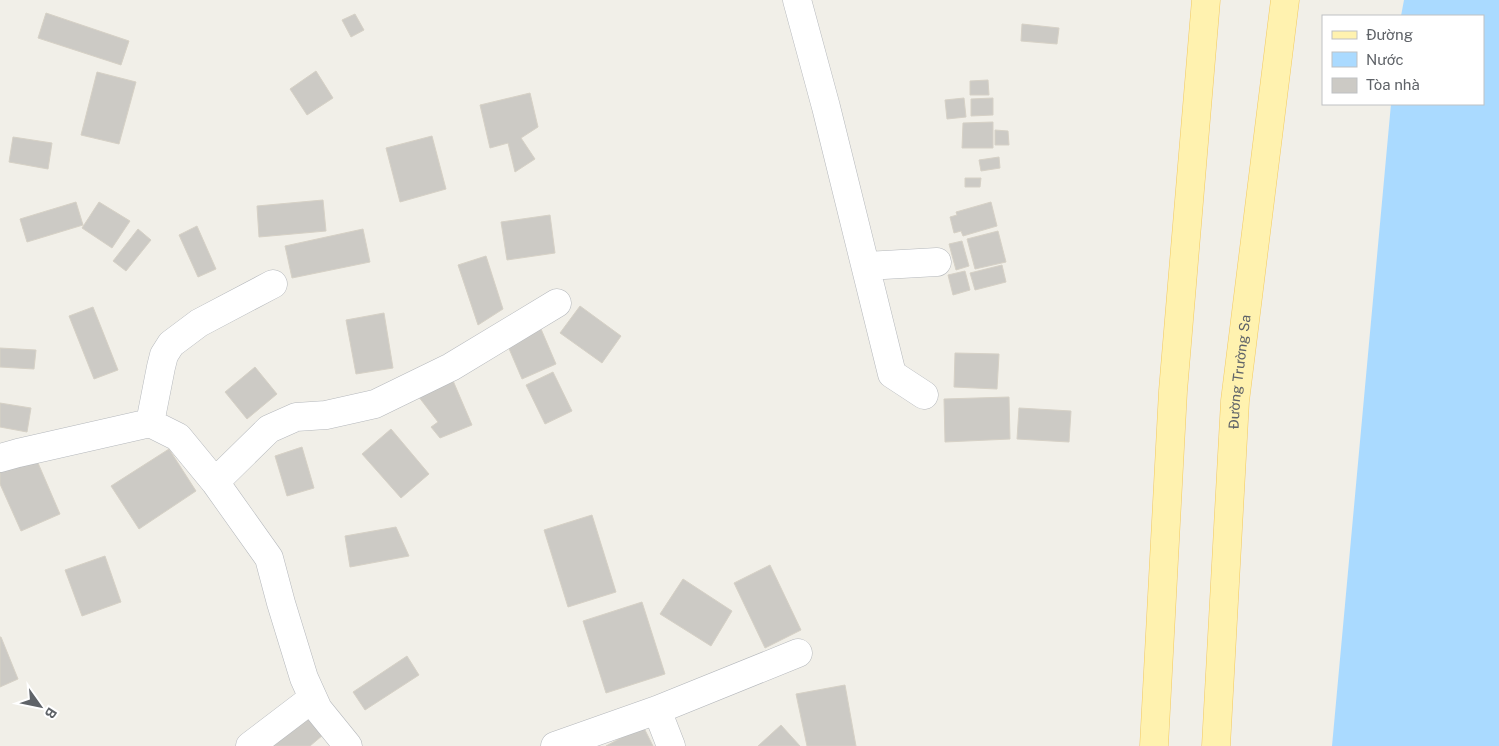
<svg xmlns="http://www.w3.org/2000/svg" width="1499" height="746" font-family="'Public Sans',sans-serif">
  <style>
    .water { fill: #aadaff }
    .building { fill: #cccac5; stroke: #d6d1c6 }
    .lines { fill: none; stroke-linecap: round; stroke-linejoin: round }
    .minor-casing { stroke: #b5b8bc; stroke-width: 29 }
    .major-casing { stroke: #f2c960; stroke-width: 29 }
    .minor { stroke: #fff; stroke-width: 28 }
    .major { stroke: #fff2af; stroke-width: 28 }
    .labels { text-anchor: middle; stroke-width: 4; stroke-linejoin: round; paint-order: stroke }
    .street-label { font-size: 14px; fill: #5f6368; stroke: #fff }
  </style>
  <rect width="100%" height="100%" fill="#f1efe8"/>
  <path class="water" d="M1404,0H1499V746H1332L1391,104H1483V16H1401Z"/>
  <path class="building" d="M46,13L129,41L121,65L38,38Z
    M355,14L364,30L351,37L342,20Z
    M1022,24L1059,28L1057,44L1021,41Z
    M316,71L333,98L307,115L290,89Z
    M97,72L136,82L119,144L81,135Z
    M988,80L989,95H970V81Z
    M530,93L538,127L521,138L535,159L515,172L508,143L490,148L480,105Z
    M964,98L966,117L947,119L945,100Z
    M993,98V115L971,116V99Z
    M993,122V148H962L963,123Z
    M995,130L1008,131L1009,145H995Z
    M432,136L446,189L400,202L386,148Z
    M13,137L52,143L48,169L9,162Z
    M999,157L1000,168L981,171L979,160Z
    M965,178H981L980,187H965Z
    M323,200L326,231L259,237L257,206Z
    M76,202L83,225L27,242L20,219Z
    M99,202L130,221L112,248L82,228Z
    M991,202L997,226L963,236L961,231L954,233L950,217L957,215L956,212Z
    M550,215L555,253L507,260L501,222Z
    M197,226L216,269L198,277L179,235Z
    M138,229L151,240L126,271L113,261Z
    M363,229L370,262L292,278L285,246Z
    M998,231L1006,262L975,269L967,239Z
    M962,241L969,266L956,270L949,244Z
    M486,256L503,309L478,325L458,265Z
    M1002,265L1006,282L975,290L970,273Z
    M965,271L970,290L953,295L948,275Z
    M580,306L621,336L602,363L560,333Z
    M93,307L118,370L94,379L69,316Z
    M384,313L393,368L356,374L346,320Z
    M541,329L556,364L522,379L507,344Z
    M0,348L36,350L34,369L0,367Z
    M955,353L999,354L997,389L954,387Z
    M255,367L277,394L247,419L225,392Z
    M553,372L572,411L545,424L526,385Z
    M451,376L472,425L440,438L431,427L438,422L415,392Z
    M1009,397L1010,439L945,442L944,399Z
    M0,403L31,408L27,432L0,427Z
    M1019,408L1071,411L1069,442L1017,439Z
    M391,429L429,474L401,498L362,454Z
    M302,447L314,488L287,496L275,456Z
    M169,449L196,491L139,529L111,486Z
    M35,456L60,514L21,531L0,484V472Z
    M592,515L616,592L568,607L544,530Z
    M396,527L409,556L350,567L345,536Z
    M105,556L121,602L82,616L65,570Z
    M770,565L801,630L765,648L734,583Z
    M683,579L732,611L711,646L660,614Z
    M642,602L665,674L606,693L583,621Z
    M0,637H1L18,679L0,687Z
    M407,656L419,675L365,710L353,692Z
    M845,685L856,746H807L796,694Z
    M303,711L323,735L310,746H262Z
    M781,725L800,746H758Z
    M643,726L653,746H606Z"/>
  <g class="lines">
    <g class="minor-casing">
      <path id="minor" d="M797,0L826,107L892,374L924,395
        M866,266L937,262
        M150,423L161,367L164,355L171,344L199,323L273,284
        M0,458L18,453L150,423L178,437L215,482L269,558L281,603L304,678L318,709L348,746
        M215,482L269,429L296,417L326,415L375,404L451,367L557,303
        M657,710L671,746
        M250,746L313,698
        M555,746L657,710L798,653"/>
    </g>
    <g class="major-casing">
      <g id="major">
        <path d="M1154,746L1173,391L1206,0"/>
        <path id="s1" d="M1216,746L1235,401L1285,0"/>
      </g>
    </g>
    <use href="#minor" class="minor"/>
    <use href="#major" class="major"/>
  </g>
  <g class="labels">
    <g class="street-label">
      <text dy="5" stroke="none"><textPath href="#s1" startOffset="375">Đường Trường Sa</textPath></text>
    </g>
  </g>
  <rect x="1322" y="15" width="162" height="90" fill="#ffffff" stroke="#bfc1c3"/>
  <rect x="1332" y="31" width="25" height="8" fill="#fff2af" stroke="#bfc1c3"/>
  <text x="1366" y="40" font-size="15" fill="#5f6368">Đường</text>
  <rect x="1332" y="52" width="25" height="15" fill="#aadaff" stroke="#bfc1c3"/>
  <text x="1366" y="65" font-size="15" fill="#5f6368">Nước</text>
  <rect x="1332" y="78" width="25" height="15" fill="#cccac5" stroke="#bfc1c3"/>
  <text x="1366" y="90" font-size="15" fill="#5f6368">Tòa nhà</text>
  <g transform="translate(40 706) rotate(123)" stroke="#ffffff" stroke-width="4" paint-order="stroke">
  <path d="M0-4L9 19L0 12L-9 19Z" fill="#5f6368"/>
  <text y="-8" font-size="14" font-weight="bold" text-anchor="middle" fill="#5f6368">B</text>
  </g>
</svg>
